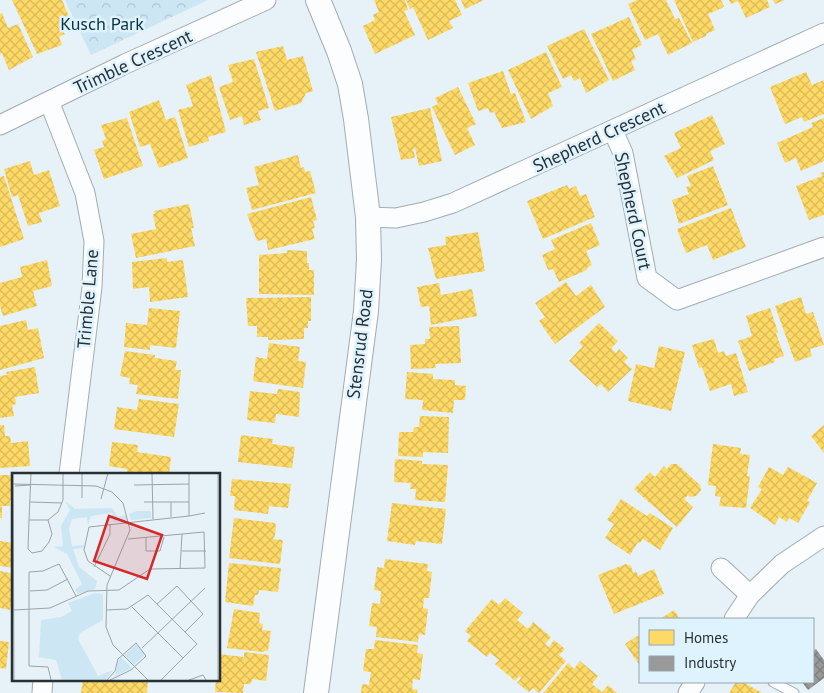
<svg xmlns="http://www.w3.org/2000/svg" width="824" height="693" font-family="'PT Sans',sans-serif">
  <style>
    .park { fill: url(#park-crowns) }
    .homes { fill: url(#homes-cross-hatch) }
    .industry { fill: url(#industry-cross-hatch) }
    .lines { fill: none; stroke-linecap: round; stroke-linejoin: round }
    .service-casing { stroke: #a3acb1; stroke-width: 11 }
    .minor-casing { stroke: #a3acb1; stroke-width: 21 }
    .tertiary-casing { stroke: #a3acb1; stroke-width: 26 }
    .service { stroke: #fbfdfe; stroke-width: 9 }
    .minor { stroke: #fbfdfe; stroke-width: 19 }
    .tertiary { stroke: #fbfdfe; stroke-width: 24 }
    .labels { text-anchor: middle; stroke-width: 5; stroke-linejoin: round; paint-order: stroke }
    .park-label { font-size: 18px; fill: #093143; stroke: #dff3ff }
    .street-label { font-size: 18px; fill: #283034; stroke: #dff3ff }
    .inset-road { fill: none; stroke: #9aa4aa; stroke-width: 1 }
    .view { fill: #d62828; fill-opacity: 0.15; stroke: #d62828; stroke-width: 2.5 }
    .inset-edge { fill: none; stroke: #283034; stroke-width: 2.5 }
  </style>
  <defs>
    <pattern id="park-crowns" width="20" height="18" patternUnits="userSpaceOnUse" patternTransform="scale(1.25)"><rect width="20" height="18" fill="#cde6f4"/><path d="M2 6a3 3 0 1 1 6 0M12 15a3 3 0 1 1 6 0" fill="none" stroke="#b0c6d2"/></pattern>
    <pattern id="homes-cross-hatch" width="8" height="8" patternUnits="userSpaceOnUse" patternTransform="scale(1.25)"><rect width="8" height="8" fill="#ffd966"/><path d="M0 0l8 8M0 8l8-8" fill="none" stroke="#dbbb59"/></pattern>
    <pattern id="industry-cross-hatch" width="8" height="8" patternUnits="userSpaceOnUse" patternTransform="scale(1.25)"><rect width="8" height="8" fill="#999"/><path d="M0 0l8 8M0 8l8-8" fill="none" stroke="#7d7d7e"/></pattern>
  </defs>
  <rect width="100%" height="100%" fill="#e6f1f8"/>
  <path class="park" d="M65,0H208L91,55Z"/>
  <path class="homes" d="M12,0H62L73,26L63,31L65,34L59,37L62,45L37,54Z
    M374,0H405L408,10L404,11L415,35L375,54L363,26L375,20L373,15L379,12Z
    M406,0H455L462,15L449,21L453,28L428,40L413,7L410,9Z
    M461,0H484L465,9Z
    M637,0H666L675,19L679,18L692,43L668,55L658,34L645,40L628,4Z
    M674,0H721L724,6L722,8L708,14L715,30L706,34V36L693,42Z
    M729,0H767L770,7L746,18L738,1L731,4Z
    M773,0H785L775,4Z
    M2,13L8,28L18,24L33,57L9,70L2,53L0,54V14Z
    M629,17L642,45L632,50L636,59L631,61L635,70L613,81L591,34Z
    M584,29L609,80L586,93L580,78L574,81L571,75L563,79L547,46Z
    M283,46L287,60L303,56L313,91L306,93L301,103L275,111L256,52Z
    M546,52L562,87L548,93L553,106L531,119L508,70Z
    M254,59L269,108L258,111L261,120L244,125L242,116L230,120L219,87L233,82L228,65Z
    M503,71L511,94L515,93L526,122L502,128L494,112L490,113L488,108L478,111L468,83Z
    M806,72L812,85L824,80V114L804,122L802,117L785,124L770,87Z
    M211,75L226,132L208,137L209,141L189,147L178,110L193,106L186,85Z
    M458,87L476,124L467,128L475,145L455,155L432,107L438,104L435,98Z
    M159,100L166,120L175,117L188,158L159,168L150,144L140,147L129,112Z
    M430,108L442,161L419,166L415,148L413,149L415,157L413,158L401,160L391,117Z
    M712,115L725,144L710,151L714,160L677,178L664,156L681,148L674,133Z
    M127,118L143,166L104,179L94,150L104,147L102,141L106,139L101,125Z
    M824,118V161L801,171L796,158L785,163L777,143L813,127L811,123Z
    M298,155L301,168L304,167L305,172L310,171L316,193L252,210L246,188L259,185L254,167Z
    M30,161L34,175L49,170L60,206L39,213L42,222L28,226L18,195L12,197L4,169Z
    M713,166L728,205L679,224L672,200L689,194L686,187L691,186L687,176Z
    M824,172V215L809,220L796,186L822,176L820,173Z
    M4,176L24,239L0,247V177Z
    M567,185L569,189L576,186L580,196L586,194L595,217L543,239L527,201Z
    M311,197L317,220L313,221L315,228L312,229L315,239L268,250L266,239L257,241L247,214Z
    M189,204L194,228H191L195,246L136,258L131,234L156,229L153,214H155L154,211Z
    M731,208L746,247L713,260L707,245L686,253L677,229Z
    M591,223L600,245L586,251L592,265L587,268V270L559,282L553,269L548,270L542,255L555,249L551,240Z
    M478,232L485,271L436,279L428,248L446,245L445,237Z
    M287,250L307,251V263H309V270H314V295L259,294V255L287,253Z
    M167,258V262L183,260L188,297L150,302L149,287L133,289L132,262Z
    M47,260L52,286L33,291L37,306L3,316L0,306V283L22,277L20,267Z
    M566,282L576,296L591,285L605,307L555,344L539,321L545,317L535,303Z
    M439,283L441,295L472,289L477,316L431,325L429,306L421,307L417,287Z
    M311,297V321H308V328H304V339L268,340V337H257V326H248L246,298Z
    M801,297L806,314L813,312L824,345L810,349L812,356L795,362L775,306Z
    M149,308L180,311L176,348L150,345V350L124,347L126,323L147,325Z
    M770,308L778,332L776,333L784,356L774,359L775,362L749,371L738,341L752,336L746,316Z
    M26,320L28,330L38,328L44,358L0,370V326Z
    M599,323L618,341L611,348L616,353L619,349L628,358L624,362L632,369L608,392L601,384L597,387L569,361L583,346L579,343Z
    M459,326L461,363L435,364L436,368L411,369L410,345L425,344V339H430L429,327Z
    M714,339L718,353L724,351L726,356L736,353L748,392L734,396L731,384L710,391L702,367L699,368L692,345Z
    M269,343L300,347L298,361L306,362L303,388L253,381L256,357L267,359Z
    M659,346L685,352L671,411L628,401L636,364L654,368Z
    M125,351L155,355V358L177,361L175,370H181L178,399L136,394L138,385L129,384L130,378L120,376Z
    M35,367L39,393L15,397L16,404L12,405L14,416L0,418V376L7,375L6,372Z
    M407,372L433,374V379L455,380V385L466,386L465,400H454L453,413L422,410L423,400L405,399Z
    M278,389L300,392L299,417L276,414L275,423L247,420L250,391L277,394Z
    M139,399L179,404L174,437L114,429L117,407L137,410Z
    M420,416L449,417L448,453L423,452V457L398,456L399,432H413L414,427H419Z
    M0,425H4L5,436H10L11,443L28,441L30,466L0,468Z
    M824,425V453L811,436Z
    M241,435L273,439L272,444L295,447L292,468L238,462Z
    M112,442L138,445L137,452L171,457L169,474H127V469L109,466Z
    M713,444L741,448L740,454L750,455L747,476H750L746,508L719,506L721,497L715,496L716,486L708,485Z
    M395,459L422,461V464L448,465L445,502L415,500L416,489H410L411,483L394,482Z
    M671,464H677L700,485L701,490L696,496L690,497L688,495L684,499L693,507L677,527L634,489L650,472L655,477L664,466L667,469Z
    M769,467L783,475L788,467L817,483L807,501L810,502L798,523L789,518L787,522L779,517L775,525L750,508L762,489L758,487Z
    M0,475H14V500H10V506H2V518H0Z
    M232,479L291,484L288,508L269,506L268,514L234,510L235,496H230Z
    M621,499L647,516L650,513L673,528L660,550L643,539L640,543L638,542L630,555L605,538L614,524L607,520Z
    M392,503L446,509L442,544L416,541L415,545L387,541Z
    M234,518L275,523L276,527L275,535L273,539L283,540L280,564L229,558Z
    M0,541L14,543V568L0,566Z
    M385,559L428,564L427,571L432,572L429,598H424L423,608L428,609L425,635L419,634L418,642L376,637L377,627L369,626L372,603L380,604L381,591L374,590L377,567L384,568Z
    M229,563L281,568L278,592L259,590L258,595H255L253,606L225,602Z
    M626,564L631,566L633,573L636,571L638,576L654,569L664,594L614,614L598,575Z
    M0,571L14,574V594L10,610L0,608Z
    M505,598L523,613L517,620L528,629L533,622L551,637L545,644L549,647L554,640L565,649L559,655L566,661L539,693L533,688L529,692L517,683L521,678L519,676L515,681L495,664L499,660L490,653L487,657L467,641L471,636L465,631L492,599L499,605Z
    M234,609L260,613L259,623L263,624L262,630L271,631L268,651H264V652L227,648Z
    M674,610L680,619H660Z
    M640,634V666L625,644Z
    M375,640L418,645L417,653L423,654L420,680L413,679L412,689L418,690L417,693H361L362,684L369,685L371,672L363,671L366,649H374Z
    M0,641L9,642L6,669L0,668Z
    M244,652L269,655L266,681L252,679L251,684H244L243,693L215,692L216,679H219V654L244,657Z
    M580,661L598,676L592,684L602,692L608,685L617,693H543L568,663L574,669Z
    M83,679L101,681L102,679H148L147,693H81Z
    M736,682H743L762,693H729Z"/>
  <path class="industry" d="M816,649L824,660V678L808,690L802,682H813V651Z"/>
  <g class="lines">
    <g class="service-casing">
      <path id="service" d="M773,682L794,693"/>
    </g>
    <g class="minor-casing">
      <path id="minor" d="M49,101L85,193L94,241L92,287L69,474
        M0,125L125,64L266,0
        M613,131L623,153L647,278L677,300L824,247
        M368,217L396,218L424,212L453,203L824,33
        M721,568L750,595
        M734,619L750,595L782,564L824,536
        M42,693L43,679
        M688,693L695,682"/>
    </g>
    <g class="tertiary-casing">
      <path id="tertiary" d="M316,693L366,311L369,260L368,217L356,119L350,84L339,51L318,0"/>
    </g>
    <use href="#service" class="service"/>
    <use href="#minor" class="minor"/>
    <use href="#tertiary" class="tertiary"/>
  </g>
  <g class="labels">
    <g class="park-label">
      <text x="102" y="30">Kusch Park</text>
    </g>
    <g class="street-label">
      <text transform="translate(133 62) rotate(-25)" y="6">Trimble Crescent</text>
      <text transform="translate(599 137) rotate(-25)" y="6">Shepherd Crescent</text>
      <text transform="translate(633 211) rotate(78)" y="6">Shepherd Court</text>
      <text transform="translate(88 299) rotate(-85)" y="6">Trimble Lane</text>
      <text transform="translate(360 344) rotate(-83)" y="6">Stensrud Road</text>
    </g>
  </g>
  <g transform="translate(12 473)">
    <rect width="208" height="208" fill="#e6f1f8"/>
    <path d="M53,28L63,36L100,35L106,44L115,42V48L102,49L100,40L79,43L76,52L75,44L60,46L57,56L60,73L72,72V75L61,76L67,94L85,108L83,116L66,121L63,117L70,111L55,81L42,74L51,73L49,53L58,37ZM125,38H139V45L119,47L117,41ZM83,120L91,121V147L68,160L66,166L86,203L101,197L93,207H50L44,187L27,184L29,147L49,144L60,138L56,130ZM124,171L133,181L122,192L112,182ZM109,184L120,195L103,203L106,188Z" fill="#cde6f4"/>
    <path class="inset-road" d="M1,0L2,207M19,0L17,47H36L46,39L51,27V0M140,0L141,46M1,11L84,13L100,19L111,30L118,57L95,112L94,154L101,172L136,207M122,12L177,11M3,13L18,12M70,25V0M89,26L96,0M18,29L50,30M132,29H177M159,29V44M177,43L193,40M17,47L16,76L20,80L30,78L37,69L40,61L36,47M134,65V78H148L152,64M170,78H194M82,94L98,61V51M168,96L170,61M98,103L76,88L72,77L77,54L177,43V0M18,118L35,117L56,106M145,131L165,113L191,141L173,159M120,134L171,185M2,137L38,135L76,118L107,117L138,96L193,95L192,59L116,66M94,137L115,136L136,122L185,171L149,207M130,175L193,115M39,207L36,194L17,193V99L31,98L47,91L64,123M95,207L103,198L106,186L124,170L134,183L119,197L98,207M177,207L191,202L194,207M206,207V0"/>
    <path class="view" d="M97,43L150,62L135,106L82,88Z"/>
    <rect width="208" height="208" class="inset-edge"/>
  </g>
  <rect x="639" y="618" width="175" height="65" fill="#dff3ff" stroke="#96a5ae"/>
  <rect x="649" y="630" width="25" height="15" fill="#ffd966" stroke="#96a5ae"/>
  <text x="684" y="643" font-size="15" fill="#283034">Homes</text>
  <rect x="649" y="656" width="25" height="15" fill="#999999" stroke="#96a5ae"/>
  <text x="684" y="668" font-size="15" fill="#283034">Industry</text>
</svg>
